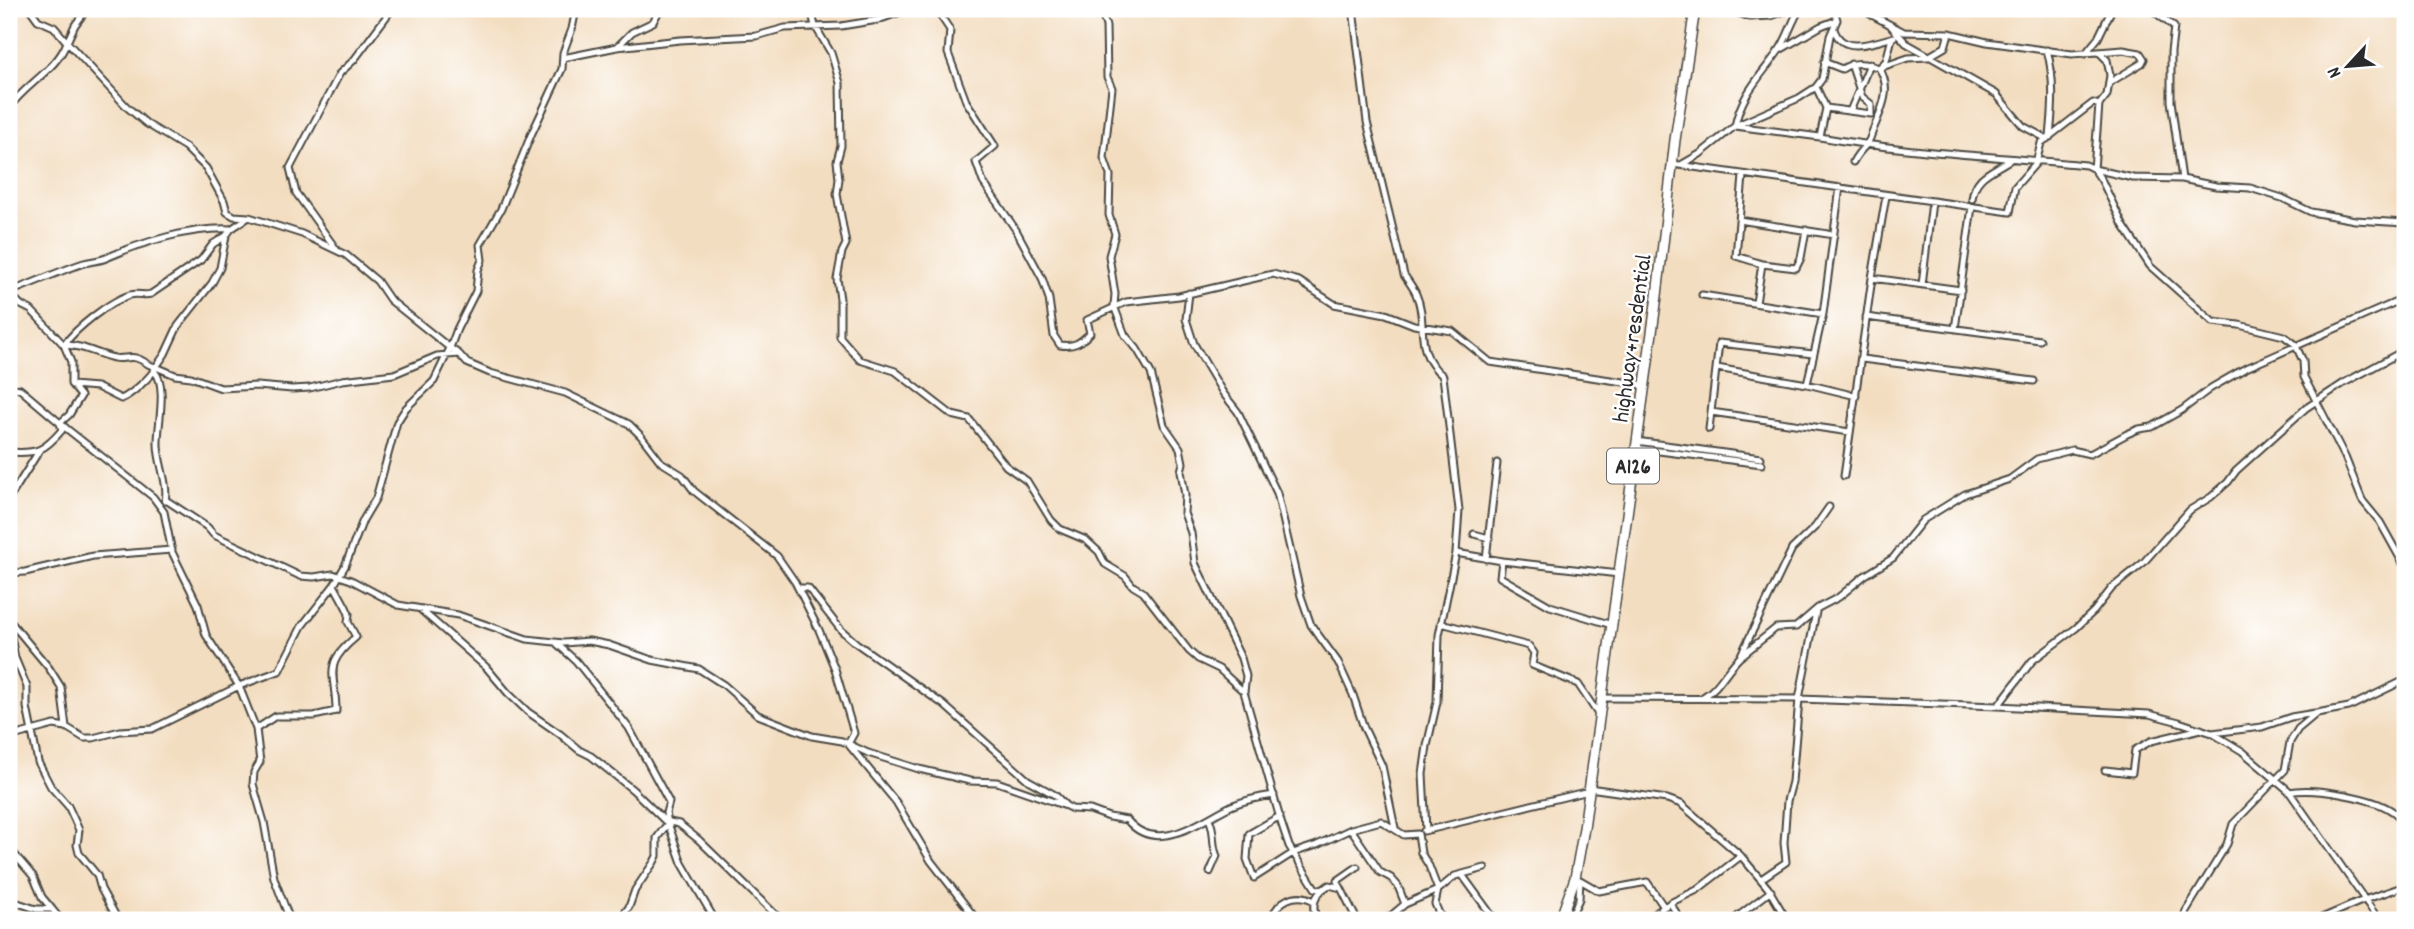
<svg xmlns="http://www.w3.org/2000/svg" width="2414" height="929" font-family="Dekko,sans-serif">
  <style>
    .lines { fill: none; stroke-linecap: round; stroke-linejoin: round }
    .minor-casing { stroke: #494641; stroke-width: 9 }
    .trunk-casing { stroke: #494641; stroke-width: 12 }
    .minor { stroke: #fff; stroke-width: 5 }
    .trunk { stroke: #fff; stroke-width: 9 }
    .labels { text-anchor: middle; stroke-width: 5; stroke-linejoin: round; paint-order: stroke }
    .shield { fill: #fff; stroke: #6b6b6b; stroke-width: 2 }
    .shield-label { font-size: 21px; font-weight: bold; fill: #2b2b2b }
    .street-label { font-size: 23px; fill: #2b2b2b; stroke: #fff }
  </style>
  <rect width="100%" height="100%" fill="#fff"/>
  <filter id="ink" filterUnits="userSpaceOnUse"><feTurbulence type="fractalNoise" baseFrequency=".0143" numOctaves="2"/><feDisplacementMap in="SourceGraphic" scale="14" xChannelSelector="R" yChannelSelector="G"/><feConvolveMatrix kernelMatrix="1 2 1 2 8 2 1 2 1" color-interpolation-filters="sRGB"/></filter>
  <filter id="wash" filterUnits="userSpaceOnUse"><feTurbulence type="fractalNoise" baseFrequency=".00686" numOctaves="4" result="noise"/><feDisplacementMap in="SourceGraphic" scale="28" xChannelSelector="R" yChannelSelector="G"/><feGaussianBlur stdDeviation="1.57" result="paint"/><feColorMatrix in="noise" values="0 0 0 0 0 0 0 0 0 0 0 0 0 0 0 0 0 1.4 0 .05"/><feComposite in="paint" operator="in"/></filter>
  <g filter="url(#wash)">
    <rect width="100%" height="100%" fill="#f3ddc0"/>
  </g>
  <g filter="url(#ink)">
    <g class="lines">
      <g class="minor-casing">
        <path id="minor" d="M30,9L38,20L54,27L67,42L75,25L87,9
          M811,9L815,26L831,53L840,83L841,146L837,161L839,179L837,194L846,244L842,252L837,279L840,299V337L860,360L895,371L952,415L969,419L1006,466L1027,481L1051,520L1060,529L1086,540L1099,552L1105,564L1125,576L1133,586L1143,592L1189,651L1198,659L1219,669L1244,692
          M936,9L950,30L948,53L966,101L995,146L976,162L983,182L1016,230L1042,278L1049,299L1054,336L1060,345C1074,347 1080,343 1090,333L1087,320L1126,302L1179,296L1273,274L1299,281L1334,304L1386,314L1414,325L1452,331L1490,362L1644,385
          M1100,9L1106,26L1107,77L1112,88L1104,158L1110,175L1109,215L1115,234L1109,256L1115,294L1114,306L1125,335L1137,349L1151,373L1164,425L1180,448L1183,463L1181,471L1185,495L1184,513L1191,533L1195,563L1241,658L1246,676L1244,692L1281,822L1289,846L1315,888L1322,890L1329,885L1341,888L1357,920
          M1353,9L1367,122L1404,275C1408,281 1413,287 1416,294C1429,323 1412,351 1443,376L1459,510L1456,553L1439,635L1437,702L1427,746L1423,774L1426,830
          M1726,9L1750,17L1771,16L1790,9
          M1800,9C1792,21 1788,37 1780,49C1762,75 1741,94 1735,126L1820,137
          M1808,9L1821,11L1827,9
          M1866,9L1870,14L1904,32L1949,33L1987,42L2072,54L2123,50L2140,53L2144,59L2142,63L2109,83
          M2398,9L2405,11
          M1891,26L1906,43L1996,94L2023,126L2047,139
          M1834,29C1842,56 1875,42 1894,37
          M617,47L680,40L756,36L785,28L841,26L878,20L909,9
          M2047,50C2055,79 2053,107 2050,137
          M1778,51L1821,26L1837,20
          M2085,54L2098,38L2112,9
          M563,58L617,47L632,32L653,22L660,9
          M1824,62L1842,69C1855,61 1866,63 1879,68L1886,61L1892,38
          M1816,87L1826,108L1820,137C1908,153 1997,156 2086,165L2094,169L2099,105L2107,95L2110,75L2107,60L2100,53
          M9,108C25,84 57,70 67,42L127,107L147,124L185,147L206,168L224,201L227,212L234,216L249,217
          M1826,108L1871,114V104L1862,97L1851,64
          M1850,111L1870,64
          M1853,162C1857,154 1860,151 1866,145C1870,141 1871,135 1873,130C1881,110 1893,89 1879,68L1908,58L1928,57L1945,47L1949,33
          M1672,164L2010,212L2015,187L2036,163L2041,143L2093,103L2099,105
          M1681,165L1700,154L1735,126L1799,98L1816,87L1822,79L1830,36L1837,20L1834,9
          M2094,169L2102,181L2123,225L2150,266L2213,322L2239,325L2284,336L2295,344L2303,361L2304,377L2345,457L2362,500L2380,522L2405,567
          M2094,169L2133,178L2182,179L2171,101V52L2174,27L2151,9
          M1743,176L1736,256L1762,264L1796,268L1801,258L1806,230
          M2182,179L2216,186L2250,188L2282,198L2311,212L2355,220L2405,223
          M1972,199C1975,175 1992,172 2011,159
          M1739,220L1834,235
          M336,249L296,193L290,168L340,73L354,60L392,9
          M1872,278L1961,290
          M1922,285L1932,202
          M9,292C34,283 59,271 84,263C91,261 99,261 106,258C142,242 192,227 231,229
          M9,293L21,305L31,310L64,345L71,362V384L81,396L69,415L60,423L62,430C44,451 37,454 9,452
          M1189,293L1186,319L1194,344L1223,393L1238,412L1277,493L1301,596L1311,625L1338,662L1353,695L1364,728L1382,766L1395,828
          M1702,295L1823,314
          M1756,303L1762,264
          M1866,317L2040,340
          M1955,329L1972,207
          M64,345C83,345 96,354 114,358C121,360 129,356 136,358C144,360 148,366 156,367L165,354L178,326L212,283L220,268L226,236L231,229L249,217L302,234L346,255L377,281L390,300L450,348L457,329L476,291L478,270L482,260L480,245L501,209L531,135L562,69L563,53L572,29L576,9
          M64,345C76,328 110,301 130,295C137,293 144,296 151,294L201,260L213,244L226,236
          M459,354L467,363L490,373L565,393L629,424L641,436L661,462L682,475L694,491L777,556L795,582L819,630L835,669L854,733L848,744L896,802L931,861L977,920
          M1862,359L2034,381
          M1717,368L1807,384L1856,396
          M155,372C167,385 158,424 158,442C157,461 169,483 165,501
          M1807,384L1823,314L1840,187
          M72,385L97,387L121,399C131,395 152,376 156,367L175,375L191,377L221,388L257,386L292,389L310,388L342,380L394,374L437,356L459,354L450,348L434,381L406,408L397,422L376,498L363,520L345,566L334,585L346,607L349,614L348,622L356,637C321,666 336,673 336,711L314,716H276L256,729
          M9,387L20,389L67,429L153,497L164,512L172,552L198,605L206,635L239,686L256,729L260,762L254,772L253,784L264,822L274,878L290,920
          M1711,412L1850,432
          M1709,429L1719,343L1813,354
          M1636,441L1761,458
          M1635,448L1762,464
          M1844,476L1872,278L1886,196
          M9,499L39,451
          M166,500L207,527L214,535L300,576L314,577L333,574L351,580L398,605L458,615L527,639L564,643L589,641L609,645L652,660L699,669L724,685L758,715L812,736L842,741L868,753L919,769L970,781L997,782L1066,806
          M1474,534L1489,538
          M1456,553L1502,561L1619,574
          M1486,559L1497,463
          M1502,561L1500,577L1550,606L1612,625
          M9,573L25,572L93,556L172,550
          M798,588H808L841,630L856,643L944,705L1028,780L1055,795L1066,806L1072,809L1090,810L1109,817L1127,820C1157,856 1200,821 1231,806C1245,800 1259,797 1274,795
          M421,610L486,667L508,693L528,712L560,734L579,750L591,756L633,790L665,821L679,824L699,840L781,920
          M9,620L49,668L61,687L66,727L54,725L9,737
          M1441,623L1529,646L1534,653L1532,665L1578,684L1598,714
          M9,625L15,658L27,687V707L38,762L51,787L68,806L79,830L77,845L79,853L97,875L101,889L118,920
          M556,643L576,661L629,728L669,802L666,813L668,823L657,838V856L654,862L635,890L629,907L619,920
          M1740,657L1776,628L1796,627L1818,608L1839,597L1864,576L1893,558L1923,520L1965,494L2010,479L2037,459L2072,450L2090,454L2127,434L2139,429L2152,427L2182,410L2211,388L2244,369L2405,298
          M1703,697C1719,688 1726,670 1740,657L1792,549L1815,527L1829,507
          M1602,698L1799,699L1998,706L2149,714L2179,722L2212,733L2242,751L2288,790L2379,920
          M1998,706L2032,661L2076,628L2094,611L2112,588L2143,563L2190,510L2211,497L2228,482L2236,471L2306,408L2344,383L2405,350
          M66,727L84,738H93L120,731L152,729L239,686L279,671L302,626L334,585
          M2212,733L2262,727L2291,717L2315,713
          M2105,770L2132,773L2135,750L2151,741L2201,729
          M1589,788L1667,799L1681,804L1741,856L1768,888L1787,920
          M2289,792C2313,787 2377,797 2396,814C2400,817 2402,823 2405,827
          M1280,816L1249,834L1247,859L1254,878L1293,853L1317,845L1351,829L1381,821L1404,835L1418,834L1421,853L1429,866L1438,890L1435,904L1442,920
          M1209,819C1216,832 1211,844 1217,856L1210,872
          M668,823L682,863L715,920
          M1351,829L1380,872L1391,878L1398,886L1405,904
          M1424,831L1589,791
          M9,848L33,876L42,897L52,909
          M1463,876L1495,920
          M1761,879L1786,862L1784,843L1787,801L1792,782L1799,699L1816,612
          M1580,880L1599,891L1647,882L1664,907
          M1341,888L1337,881L1357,867
          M9,900L36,909H52L61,920
          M1670,903L1681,920
          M1280,920L1275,911C1284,896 1301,893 1314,901
          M1318,920C1311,909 1313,899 1322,890
          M1386,920L1405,904L1438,890L1455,876L1485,868
          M1569,920L1579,899L1580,880
          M1645,920L1670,903L1697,890L1741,856
          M1733,920L1771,891
          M2183,920L2186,911L2227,844L2233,824L2285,770L2290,742L2298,729L2317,713L2349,707L2405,680
          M2317,920L2364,900L2405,886"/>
      </g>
      <g class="trunk-casing">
        <path id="trunk" d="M1560,920L1575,878L1584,828L1657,296L1675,140L1695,9"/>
      </g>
      <use href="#minor" class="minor"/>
      <use href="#trunk" class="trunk"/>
    </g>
  </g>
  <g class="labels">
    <rect class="shield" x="1607" y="448.5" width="52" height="35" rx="5"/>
    <g class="shield-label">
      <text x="1633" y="473">A126</text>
    </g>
    <g class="street-label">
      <text transform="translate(1631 338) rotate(-82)" y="8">highway+resdential</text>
    </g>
  </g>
  <rect width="2414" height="929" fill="none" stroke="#fff" stroke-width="35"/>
  <g transform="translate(2348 66) rotate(244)" stroke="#ffffff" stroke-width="5" paint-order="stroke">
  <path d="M0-5L12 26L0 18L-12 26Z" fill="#2b2b2b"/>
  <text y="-10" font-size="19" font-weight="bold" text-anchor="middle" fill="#2b2b2b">N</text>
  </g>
</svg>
